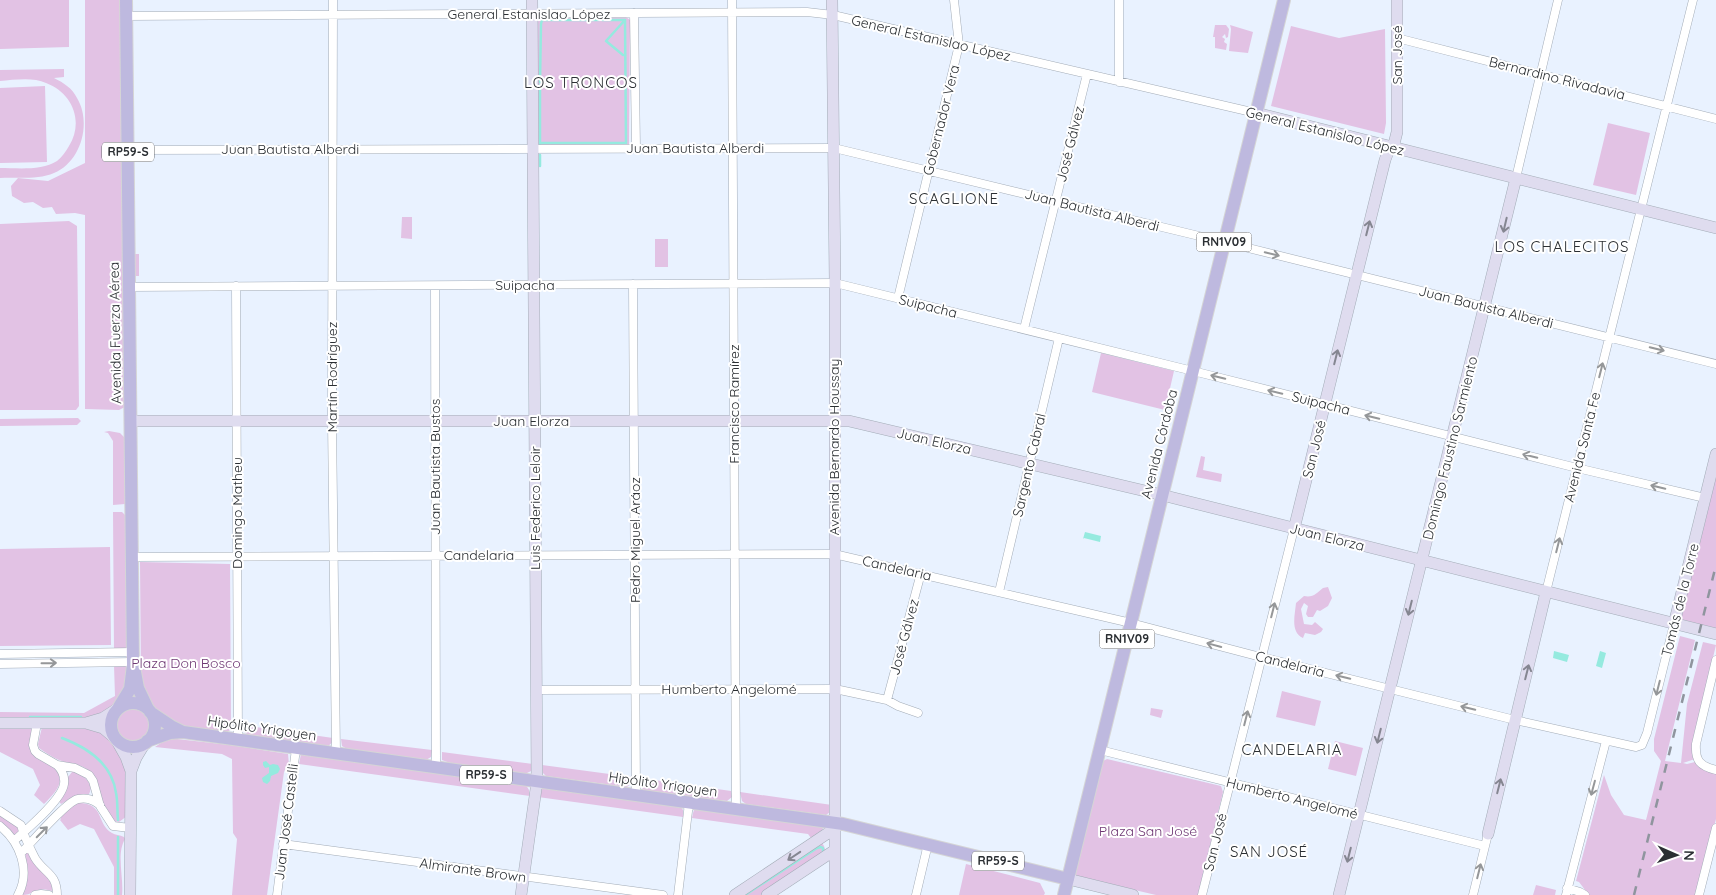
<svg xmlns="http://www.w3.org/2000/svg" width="1716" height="895" font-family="Quicksand,sans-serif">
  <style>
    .green { fill: #e2c2e4 }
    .water { fill: #95eadf }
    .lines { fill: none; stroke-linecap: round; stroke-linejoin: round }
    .stream { stroke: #95eadf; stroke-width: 2.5 }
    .street-casing { stroke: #a3acb7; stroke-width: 9 }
    .secondary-casing { stroke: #a3acb7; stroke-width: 12 }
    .primary-casing { stroke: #d5d5d6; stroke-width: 14 }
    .street { stroke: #fff; stroke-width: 8 }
    .secondary { stroke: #dfdcef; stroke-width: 11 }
    .primary { stroke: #beb9df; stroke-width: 12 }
    .rail { stroke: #8f959e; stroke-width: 2.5; stroke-dasharray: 9 9; stroke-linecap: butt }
    .oneway { stroke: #858691 }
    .oneway2 { stroke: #959799 }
    .labels { text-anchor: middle; stroke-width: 4; stroke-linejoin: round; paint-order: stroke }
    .shield { fill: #fff; stroke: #6b6d70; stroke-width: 1 }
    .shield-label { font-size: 12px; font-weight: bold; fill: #2b2f33 }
    .street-label { font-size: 14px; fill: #2b2f33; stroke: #fff }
    .park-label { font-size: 14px; fill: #6f3874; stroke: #fff }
    .neighbourhood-label { font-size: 15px; letter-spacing: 1px; fill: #2b2f33; stroke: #fff }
  </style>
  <rect width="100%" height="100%" fill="#e9f2ff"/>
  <path class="green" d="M0,0H69V47L0,49Z
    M85,0H122L125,407L119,410L85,409V215L75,213L56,214L52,207L43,208L33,202L24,203L12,196L11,186L18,178L48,181L85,163Z
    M626,17L630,20L629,145H537L536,24L541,18Z
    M1215,25H1226L1229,29L1228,37L1226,38L1225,34L1222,37L1225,39L1224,42L1227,44L1226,50L1215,48V37H1213Z
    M1230,25L1253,32L1248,53L1229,51L1231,29Z
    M1291,26L1339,38L1385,29L1386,123L1384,134L1271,106Z
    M64,69V77L54,78C64,83 72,88 77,98C92,123 81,162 54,173C38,180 17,177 0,178V168C17,168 42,171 57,161C62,157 66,151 69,146C84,122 73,93 46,83C33,77 14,80 0,81V70Z
    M45,86L47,162L0,163V88Z
    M1608,123L1650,133L1636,195L1593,185Z
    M402,217H412V239L401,238Z
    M69,221L77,226L79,406L76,410H0V224Z
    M655,239H668V267H655Z
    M134,254H139V276H134Z
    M1101,353L1174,371L1165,410L1092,392Z
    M78,418L81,421L77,425L0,426V419Z
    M109,431L120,433L126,439L125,504L113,505V441L108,433L104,432Z
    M1716,454V634L1674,624Z
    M1201,456L1205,457L1203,470L1222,474L1221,482L1196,477Z
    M113,512H122L126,516V648L114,651Z
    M110,547L111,645L0,646V549Z
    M140,562L230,564L231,727L230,730L226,733L195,730L164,720L144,696L141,680Z
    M1328,587L1332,598L1328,606L1320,611L1317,610L1313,617H1308L1306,614L1308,606L1304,603L1301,609L1304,624L1312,625L1315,622L1323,629L1321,632L1315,635L1305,633L1303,638C1290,632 1295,615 1296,603L1304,596C1313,598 1317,593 1323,588Z
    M1680,636L1695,640L1665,761L1681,763L1687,704L1703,642L1716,645L1692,744L1695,759L1683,763L1687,764L1695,762L1699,767L1716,772V819L1696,895H1589L1579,882L1576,881L1604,775L1611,795L1624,815L1646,820L1661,761L1654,751V739Z
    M114,665L127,666L126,689L108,711L89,719H0V712L84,713L115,696Z
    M1282,691L1321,701L1315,726L1276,717Z
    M116 725a18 18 0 1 1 36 0a18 18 0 1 1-36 0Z
    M1151,708L1163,710L1161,718L1150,715Z
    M242,725L333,738V742L328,746H323L247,734L243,731Z
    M88,726L107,736L126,762L127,816L119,822L113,821C109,814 105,808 102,800C99,792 99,783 93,775C82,762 72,765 59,760C52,757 45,752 39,748L38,744L42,727Z
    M0,727L32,728C32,736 27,744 31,751C34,757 42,760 47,763C70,777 58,790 44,804L34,795L40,785L33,769L0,752Z
    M168,738L230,745L288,754L289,765H287L284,772L267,895H232L237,839L233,833L232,759L222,754L155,747Z
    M341,739L432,750L431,757L426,760L347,749L342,746Z
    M1335,741L1363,748L1356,776L1328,769Z
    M442,752L533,764L531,771L525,774L450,763L442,760Z
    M301,754L526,785L529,790L530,796L299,764Z
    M1107,759L1221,786L1223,792L1198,895H1156L1075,876L1074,873L1103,761Z
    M542,765L632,777V783L627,787L546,776L543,773Z
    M72,772C82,772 95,784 89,794L73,797L61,804L59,801L66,790L68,777Z
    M640,778L731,791L732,797L727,801L644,790L641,787Z
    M543,787L680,806L683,810V817L538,797L540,790Z
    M740,792L832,805L830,812L826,815L746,804L742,801Z
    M77,803C105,802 96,824 112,833C115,835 120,835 124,837L125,839C116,854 124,878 122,895H114V867L94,829L80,824L68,830L60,820L61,819L60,817L68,808Z
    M695,808L823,827C823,833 816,835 811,838L808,834L692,818L693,813Z
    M0,815L19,828V832L16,835L13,834L0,823Z
    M822,843L824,846L826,852L765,895H740Z
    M27,851L30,852L47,874L54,889L52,891C34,886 35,895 22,895C30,882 27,867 25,853Z
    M966,864L1040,883L1045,893L1044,895H959Z
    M1536,885L1556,890L1555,895H1533Z"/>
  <path class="water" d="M1085,532L1101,536L1100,542L1084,538L1083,539Z
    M1554,651L1569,655L1567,662L1553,658Z
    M1600,651L1606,653L1602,668L1596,666Z
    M266,761L270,765L273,764L278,765L280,769L278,773L271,776L270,781L267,784L263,782L262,778L269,773V767L265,768L263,765V762Z"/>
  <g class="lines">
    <path class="stream" d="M602,20H624
      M623,55L606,41L625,20
      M540,82L541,24L542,20H599
      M540,85V145
      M540,143H626L625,20
      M540,166V155
      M30,717H81
      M62,738C86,747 112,763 116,793C118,802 117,811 118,820
      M118,837V895
      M745,895L817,848L821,847L823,848V852"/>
    <g class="street-casing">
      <path id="street" d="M333,0L332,421L336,754
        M732,0L736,809
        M634,13L636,148
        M126,16L807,12L833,15L1256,113
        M1397,38L1716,119
        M1119,82V0
        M128,150L834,148L1224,242L1716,364
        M1516,178L1558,0
        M633,284L636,795
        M236,286L238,740
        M435,286L436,768
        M129,287L835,283L1193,371L1577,468L1705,498
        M898,298L959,45L954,0
        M1024,329L1087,74
        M132,557L834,554L1131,623L1253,655L1515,720L1636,747L1642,745L1647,733L1674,624
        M999,592L1059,338
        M1546,592L1693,0
        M0,654L133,652
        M1716,660L1696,744C1695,761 1700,766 1716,770
        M0,664L133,662
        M537,690L835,689L887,700L898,706L918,713
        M887,700L921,573
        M37,723L33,745L35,751L38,754L57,765L75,768L89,775L93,781L100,806L113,826L130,828
        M1100,750L1485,846
        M0,811L21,825C24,837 29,846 35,858C44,873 57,873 57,895
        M0,826C20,842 31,871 18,895
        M15,840C27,829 62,800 64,784C65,777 62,770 57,765
        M283,844L663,895
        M21,853C32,842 67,801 78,799C87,797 93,800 100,805
        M1567,888L1580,892L1585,895
        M35,895L41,894L49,895
        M277,895L296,749
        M678,895L689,803
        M916,895L928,844
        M1202,895L1294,529
        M1473,895L1488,834
        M1566,895L1606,741
        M1699,895L1716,828"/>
    </g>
    <g class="secondary-casing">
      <path id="secondary" d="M832,0L835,283V895
        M1256,113L1716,228
        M131,421H849L1162,495L1716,634
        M1294,529L1385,160L1388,152L1394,144L1397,132V0
        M1674,624L1716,454
        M0,723H86L103,718L117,709
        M86,723L103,728L116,739
        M117,741L126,757L131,771L130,895
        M131,771L136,758L145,743
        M1488,834L1546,592
        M1068,879L1133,895
        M521,895L537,782L532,0
        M735,895L834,829
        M767,895L835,850
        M1339,895L1516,178"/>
    </g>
    <g class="primary-casing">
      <path id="primary" d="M135,672L138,688L148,709
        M111 725a22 22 0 1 1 44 0a22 22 0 1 1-44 0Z
        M119,707L130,689L133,665L126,0
        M150,712L171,726L183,732
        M147,741L170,733L183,732L843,824L1068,879
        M1064,895L1284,0"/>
    </g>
    <use href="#street" class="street"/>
    <use href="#secondary" class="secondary"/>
    <use href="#primary" class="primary"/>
    <path class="rail" d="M1634,895L1716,565"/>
  </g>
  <defs><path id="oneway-shaft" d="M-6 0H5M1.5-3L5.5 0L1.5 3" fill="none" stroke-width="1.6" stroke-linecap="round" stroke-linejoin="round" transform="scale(1.25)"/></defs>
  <g class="oneway">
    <use href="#oneway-shaft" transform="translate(1505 225) rotate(103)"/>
    <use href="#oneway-shaft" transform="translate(1368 228) rotate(-76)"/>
    <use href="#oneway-shaft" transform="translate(1336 357) rotate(-76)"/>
    <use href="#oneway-shaft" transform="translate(1410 608) rotate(104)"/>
    <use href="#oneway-shaft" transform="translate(1527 672) rotate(-76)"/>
    <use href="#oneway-shaft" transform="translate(1379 736) rotate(104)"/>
    <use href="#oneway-shaft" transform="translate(1499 786) rotate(-76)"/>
    <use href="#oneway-shaft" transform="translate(1349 855) rotate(104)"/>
    <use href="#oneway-shaft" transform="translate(794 856) rotate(146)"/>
  </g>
  <g class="oneway2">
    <use href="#oneway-shaft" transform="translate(1272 254) rotate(14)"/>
    <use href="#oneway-shaft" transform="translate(1657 349) rotate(14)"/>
    <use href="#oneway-shaft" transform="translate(1601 370) rotate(-76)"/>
    <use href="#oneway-shaft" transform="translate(1218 377) rotate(-166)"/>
    <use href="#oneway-shaft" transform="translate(1275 392) rotate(-166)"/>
    <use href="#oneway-shaft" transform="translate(1372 417) rotate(-166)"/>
    <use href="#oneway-shaft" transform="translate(1530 456) rotate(-166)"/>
    <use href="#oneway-shaft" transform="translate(1658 487) rotate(-167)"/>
    <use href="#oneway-shaft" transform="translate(1558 545) rotate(-76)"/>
    <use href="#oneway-shaft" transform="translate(1273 610) rotate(-76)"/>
    <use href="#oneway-shaft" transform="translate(1214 645) rotate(-165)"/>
    <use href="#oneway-shaft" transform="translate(49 663) rotate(-1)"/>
    <use href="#oneway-shaft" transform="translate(1343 677) rotate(-166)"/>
    <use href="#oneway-shaft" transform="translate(1658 688) rotate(104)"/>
    <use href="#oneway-shaft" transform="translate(1468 708) rotate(-166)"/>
    <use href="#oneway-shaft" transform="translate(1246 718) rotate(-76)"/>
    <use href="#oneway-shaft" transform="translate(1593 788) rotate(105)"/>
    <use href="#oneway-shaft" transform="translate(42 832) rotate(-45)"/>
    <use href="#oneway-shaft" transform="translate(1479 871) rotate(-76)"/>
  </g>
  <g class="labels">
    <g class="shield">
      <rect x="102" y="142.5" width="52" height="19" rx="4"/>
      <rect x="1196.5" y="232.5" width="55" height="19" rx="4"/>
      <rect x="1099.5" y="629.5" width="55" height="19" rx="4"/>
      <rect x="460" y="765.5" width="52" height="19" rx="4"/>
      <rect x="972" y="851.5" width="52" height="19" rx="4"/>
    </g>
    <g class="shield-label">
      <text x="128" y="156">RP59-S</text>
      <text x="1224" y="246">RN1V09</text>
      <text x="1127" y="643">RN1V09</text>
      <text x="486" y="779">RP59-S</text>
      <text x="998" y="865">RP59-S</text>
    </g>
    <g class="street-label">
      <text x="529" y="19">General Estanislao López</text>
      <text transform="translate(931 38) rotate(13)" y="5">General Estanislao López</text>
      <text transform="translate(1397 55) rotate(-90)" y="5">San José</text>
      <text transform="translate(1557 78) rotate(14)" y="5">Bernardino Rivadavia</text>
      <text transform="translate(941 120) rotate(-76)" y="5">Gobernador Vera</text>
      <text transform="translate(1325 131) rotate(14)" y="5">General Estanislao López</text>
      <text transform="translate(1070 144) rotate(-76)" y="5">José Gálvez</text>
      <text x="695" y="153">Juan Bautista Alberdi</text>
      <text x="290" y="154">Juan Bautista Alberdi</text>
      <text transform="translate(1092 210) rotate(14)" y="5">Juan Bautista Alberdi</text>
      <text x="525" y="290">Suipacha</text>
      <text transform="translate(928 306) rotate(14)" y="5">Suipacha</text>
      <text transform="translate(1486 307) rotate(14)" y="5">Juan Bautista Alberdi</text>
      <text transform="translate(115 333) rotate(-91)" y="5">Avenida Fuerza Aérea</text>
      <text transform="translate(332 377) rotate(-90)" y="5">Martín Rodríguez</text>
      <text transform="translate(1321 403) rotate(14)" y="5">Suipacha</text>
      <text transform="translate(734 404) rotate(-90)" y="5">Francisco Ramírez</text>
      <text x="531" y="426">Juan Elorza</text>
      <text transform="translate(934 441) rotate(13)" y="5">Juan Elorza</text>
      <text transform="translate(1159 444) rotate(-76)" y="5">Avenida Córdoba</text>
      <text transform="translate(834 447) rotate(-90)" y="5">Avenida Bernardo Houssay</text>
      <text transform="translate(1582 447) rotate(-76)" y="5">Avenida Santa Fe</text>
      <text transform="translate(1450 448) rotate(-76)" y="5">Domingo Faustino Sarmiento</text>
      <text transform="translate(1314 449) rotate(-76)" y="5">San José</text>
      <text transform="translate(1029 465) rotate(-77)" y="5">Sargento Cabral</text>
      <text transform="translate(435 467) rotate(-90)" y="5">Juan Bautista Bustos</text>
      <text transform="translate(535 508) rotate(-90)" y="5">Luis Federico Leloir</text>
      <text transform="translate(237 513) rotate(-90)" y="5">Domingo Matheu</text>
      <text transform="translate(1327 537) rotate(14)" y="5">Juan Elorza</text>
      <text transform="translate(635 540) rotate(-90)" y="5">Pedro Miguel Aráoz</text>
      <text x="479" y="560">Candelaria</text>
      <text transform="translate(897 568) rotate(13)" y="5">Candelaria</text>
      <text transform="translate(1680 600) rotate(-76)" y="5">Tomás de la Torre</text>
      <text transform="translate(904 637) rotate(-75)" y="5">José Gálvez</text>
      <text transform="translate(1290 664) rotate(14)" y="5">Candelaria</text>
      <text x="729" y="694">Humberto Angelomé</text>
      <text transform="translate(262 728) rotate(8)" y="5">Hipólito Yrigoyen</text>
      <text transform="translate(663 784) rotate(8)" y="5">Hipólito Yrigoyen</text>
      <text transform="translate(1292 798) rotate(14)" y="5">Humberto Angelomé</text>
      <text transform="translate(286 822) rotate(-83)" y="5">Juan José Castelli</text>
      <text transform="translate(1215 842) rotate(-76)" y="5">San José</text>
      <text transform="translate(473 870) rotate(8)" y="5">Almirante Brown</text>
    </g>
    <g class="park-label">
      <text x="186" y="668">Plaza Don Bosco</text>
      <text x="1148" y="836">Plaza San José</text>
    </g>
    <g class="neighbourhood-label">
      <text x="581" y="88">LOS TRONCOS</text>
      <text x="954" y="204">SCAGLIONE</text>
      <text x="1562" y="252">LOS CHALECITOS</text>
      <text x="1292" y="755">CANDELARIA</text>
      <text x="1269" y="857">SAN JOSÉ</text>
    </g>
  </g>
  <g transform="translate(1676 855) rotate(92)" stroke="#ffffff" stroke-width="4" paint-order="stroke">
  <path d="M0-4L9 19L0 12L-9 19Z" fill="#2b2f33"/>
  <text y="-8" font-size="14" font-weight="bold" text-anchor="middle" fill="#2b2f33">N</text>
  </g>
</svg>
